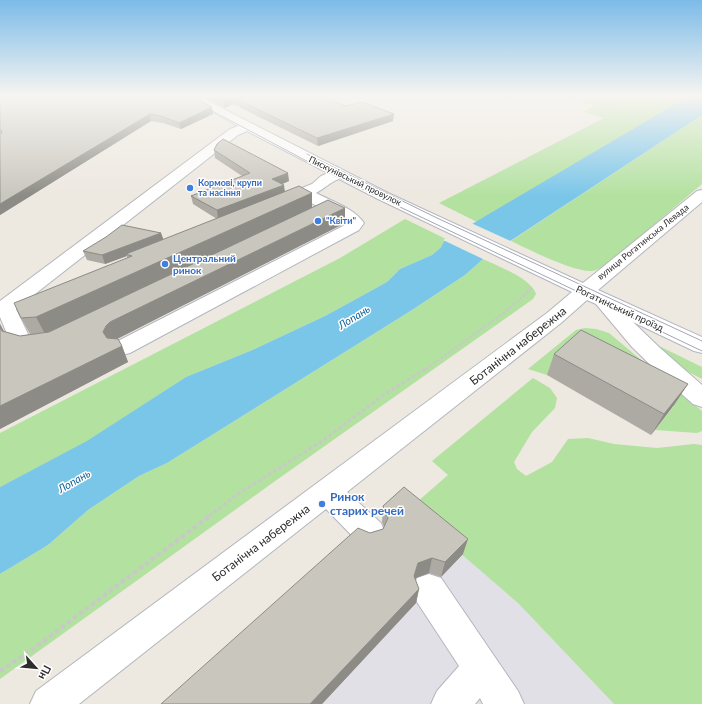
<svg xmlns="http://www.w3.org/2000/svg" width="702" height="704" font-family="Lato,sans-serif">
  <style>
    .industrial { fill: #e2e0e7 }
    .green { fill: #b3e1a0 }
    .water { fill: #7ac6e9 }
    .pier { fill: #ede8e0 }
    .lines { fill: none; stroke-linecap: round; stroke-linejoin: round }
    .minor-casing { stroke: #b4b6bf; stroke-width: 2 }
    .path-far3 { stroke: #c8c8c8; stroke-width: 1.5; stroke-dasharray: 1.5 1; stroke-linecap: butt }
    .path-far2 { stroke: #c8c8c8; stroke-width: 2.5; stroke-dasharray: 2.5 2; stroke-linecap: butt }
    .path-far1 { stroke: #c8c8c8; stroke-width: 3; stroke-dasharray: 3.5 2.5; stroke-linecap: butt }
    .path { stroke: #c8c8c8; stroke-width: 4; stroke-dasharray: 4.5 3; stroke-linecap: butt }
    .minor { fill: #fff; fill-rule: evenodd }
    .tram { stroke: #a3a5b6; stroke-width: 1 }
    .wall { fill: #adaaa3 }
    .shaded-wall { fill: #8d8b85 }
    .building { fill: #c9c6be; stroke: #8d8b85 }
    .shop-dot { fill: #3f7fe0; stroke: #fff; stroke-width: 1.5 }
    .labels { text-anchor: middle; stroke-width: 3; stroke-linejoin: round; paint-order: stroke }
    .far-street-label { font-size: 9px; fill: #2d2d2d; stroke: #fff }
    .far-shop-label { font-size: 9px; font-weight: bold; fill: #366cbe; stroke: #fff; text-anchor: start }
    .shop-label { font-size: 10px; font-weight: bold; fill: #366cbe; stroke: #fff; text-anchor: start }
    .street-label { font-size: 10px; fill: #2d2d2d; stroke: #fff }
    .water-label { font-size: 11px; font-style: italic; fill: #156599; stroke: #fff }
    .near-street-label { font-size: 12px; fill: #2d2d2d; stroke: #fff }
    .near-shop-label { font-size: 12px; font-weight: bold; fill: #366cbe; stroke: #fff; text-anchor: start }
  </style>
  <rect width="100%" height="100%" fill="#ede8e0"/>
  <path class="industrial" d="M402,503L463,554L518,603L614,704H182Z"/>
  <path class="green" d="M588,97H687L477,222L439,203L604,118L584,112L593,106H599L579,101Z
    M702,115V184L611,261C605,265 599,270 592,271C573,272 530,250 511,241Z
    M405,219L448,240L432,255L400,269L387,282L325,316L250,351L186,377L87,442L0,487V433L340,258Z
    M483,259C497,266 531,278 536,294L533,299L278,479L0,679V574L48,545L88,510L139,476L167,463L412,310L465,275Z
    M585,328L596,329L609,333L702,411V431L697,433L655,430L674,406L573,351L547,375L528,369L576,330Z
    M653,343L702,367V379L677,366Z
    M533,378L550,388L557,398L555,408L532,432L514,462L517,469L526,476L552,462L568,439L588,438L614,444L657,448L694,444L702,445V704H614L518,603L409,509L448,475L432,461Z"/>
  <path class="water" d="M687,97H702V115L483,259L465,275L412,310L167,463L139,476L88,510L48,545L0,574V487L87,441L186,377L250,351L325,316L387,282L400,269L432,255L441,247L445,240Z"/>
  <path class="pier" d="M471,223L513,242L485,260L443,240Z"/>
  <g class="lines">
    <g class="minor-casing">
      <path id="minor" d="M186,97H200L388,193L583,283L697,191L702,190V202L598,290L702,337V353L694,351L633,322L660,348L702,385V407L693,404L668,382L632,347L596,304L587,300L561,323L347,492L381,523L385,533L381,543L370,547L359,543L326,509L79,704H30L36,691L547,313L572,292L378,199L339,179C330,182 324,189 316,193C331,201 354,208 364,223L359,230L130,353L122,355L114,353L111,348L114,343L347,224L303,198C293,202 284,208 274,205L271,202L274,199L312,184L321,176L328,173L247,131L238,135L16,309L29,336L44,335L52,337L55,342L52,347L29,351L12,346L0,317V301L230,129L238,126Z
        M429,574L441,578L518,691L524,704H483L480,698L475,704H431L437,691L459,666L417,602L413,590L417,578Z"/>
    </g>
    <path class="path-far3" d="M570,97L606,108L630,97
      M587,97L614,104"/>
    <path class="path-far2" d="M426,369L505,312L528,292L531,287"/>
    <path class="path-far1" d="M209,516L238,494L322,441L385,394L427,368"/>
    <path class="path" d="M0,671L33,649L211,515"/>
    <use href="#minor" class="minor"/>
    <path class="tram" d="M186,97L335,176L702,351
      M307,154L437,218L702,341"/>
  </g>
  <path class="wall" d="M0,97L213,114L181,129L163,123L151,121L0,215Z
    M204,97H324L346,106L393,121L318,146L233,104L225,108Z
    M214,150L289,181L282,184L285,192L312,193V208H345V223L117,339L122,346L128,362L0,429V324L4,331L20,336L30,334L21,318L127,258V256L105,264L87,260L83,251L161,233L163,240L217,219L193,204L191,196L242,176L215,158Z
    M554,354L688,384L674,405L651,435L547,375Z
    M383,506L463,554L441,577L429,573L416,578L415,579L419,589L416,603L322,704H161L370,533L383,529L384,527L382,522Z"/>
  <path class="shaded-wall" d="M232,97L233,104L225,108L224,101Z
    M212,107L213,114L181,129L179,123Z
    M150,114L151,121L0,215V204Z
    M394,114L393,121L318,146L317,138Z
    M288,173L289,181L273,188L272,179Z
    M284,185L285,193L218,219L217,210Z
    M312,193V208L45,334L36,317Z
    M345,208V223L117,339L110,349L103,332L106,326L110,322Z
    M161,233L164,241L126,254L127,256L105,264L102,255Z
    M0,324L2,328L12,347L2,331L0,327Z
    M122,346L128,362L0,429V406Z
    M688,384L674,405L651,435L664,414Z
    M468,539L463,554L441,577L445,562Z
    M432,558L429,573L416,578L412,590L414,576L418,563Z
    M419,589L416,603L322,704H310Z"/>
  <path class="building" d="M0,97H194L212,107L179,123L161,116L150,114L0,204V134L2,133L1,130H0Z
    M215,97H324L346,106L362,102L394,114L317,138L232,97L224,101Z
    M223,139L288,173L272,179L284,185L217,210L191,196L250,173L214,150L217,144Z
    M299,186L312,193L36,317L21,318L14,303L132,256L126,254Z
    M328,200L345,208L110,322L106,326L103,332L107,338L118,339L122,346L0,406V327L2,331L20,336L49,332Z
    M122,225L161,233L102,255L83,251L106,237Z
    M581,330L688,384L664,414L554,354Z
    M404,487L468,539L445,562L432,558L418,563L414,576L419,589L310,704H161L358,528L370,533L383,529L388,518L383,506Z"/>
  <linearGradient id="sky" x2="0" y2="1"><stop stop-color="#7cbbe8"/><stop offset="0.49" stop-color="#f7f5f1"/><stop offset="1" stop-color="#f7f5f1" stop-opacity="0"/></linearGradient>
  <rect width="702" height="196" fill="url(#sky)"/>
  <g class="shop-dot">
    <circle cx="190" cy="188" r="4"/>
    <circle cx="318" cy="221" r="4"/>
    <circle cx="165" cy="264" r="4"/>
    <circle cx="322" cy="504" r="4"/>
  </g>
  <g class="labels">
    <g class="far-street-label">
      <text transform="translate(355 181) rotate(26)" y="3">Пискунівський провулок</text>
      <text transform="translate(643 242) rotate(-39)" y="3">вулиця Рогатинська Левада</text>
    </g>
    <g class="far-shop-label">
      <text x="198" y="186">Кормові, крупи<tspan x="198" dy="10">та насіння</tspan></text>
      <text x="326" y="224">"Квіти"</text>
    </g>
    <g class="shop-label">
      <text x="173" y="262">Центральний<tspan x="173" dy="12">ринок</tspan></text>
    </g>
    <g class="street-label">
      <text transform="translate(620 308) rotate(25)" y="4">Рогатинський проїзд</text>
    </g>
    <g class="water-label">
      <text transform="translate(354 317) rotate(-32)" y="4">Лопань</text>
      <text transform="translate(74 481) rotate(-30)" y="4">Лопань</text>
    </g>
    <g class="near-street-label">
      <text transform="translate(518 346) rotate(-38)" y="4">Ботанічна набережна</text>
      <text transform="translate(261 543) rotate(-37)" y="4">Ботанічна набережна</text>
    </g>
    <g class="near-shop-label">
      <text x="330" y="501">Ринок<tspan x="330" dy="14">старих речей</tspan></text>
    </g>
  </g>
  <g transform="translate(36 668) rotate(117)" stroke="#ffffff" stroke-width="3" paint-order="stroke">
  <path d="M0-3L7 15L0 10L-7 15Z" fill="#2d2d2d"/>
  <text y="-6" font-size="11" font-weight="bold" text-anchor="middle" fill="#2d2d2d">Пн</text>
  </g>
</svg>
